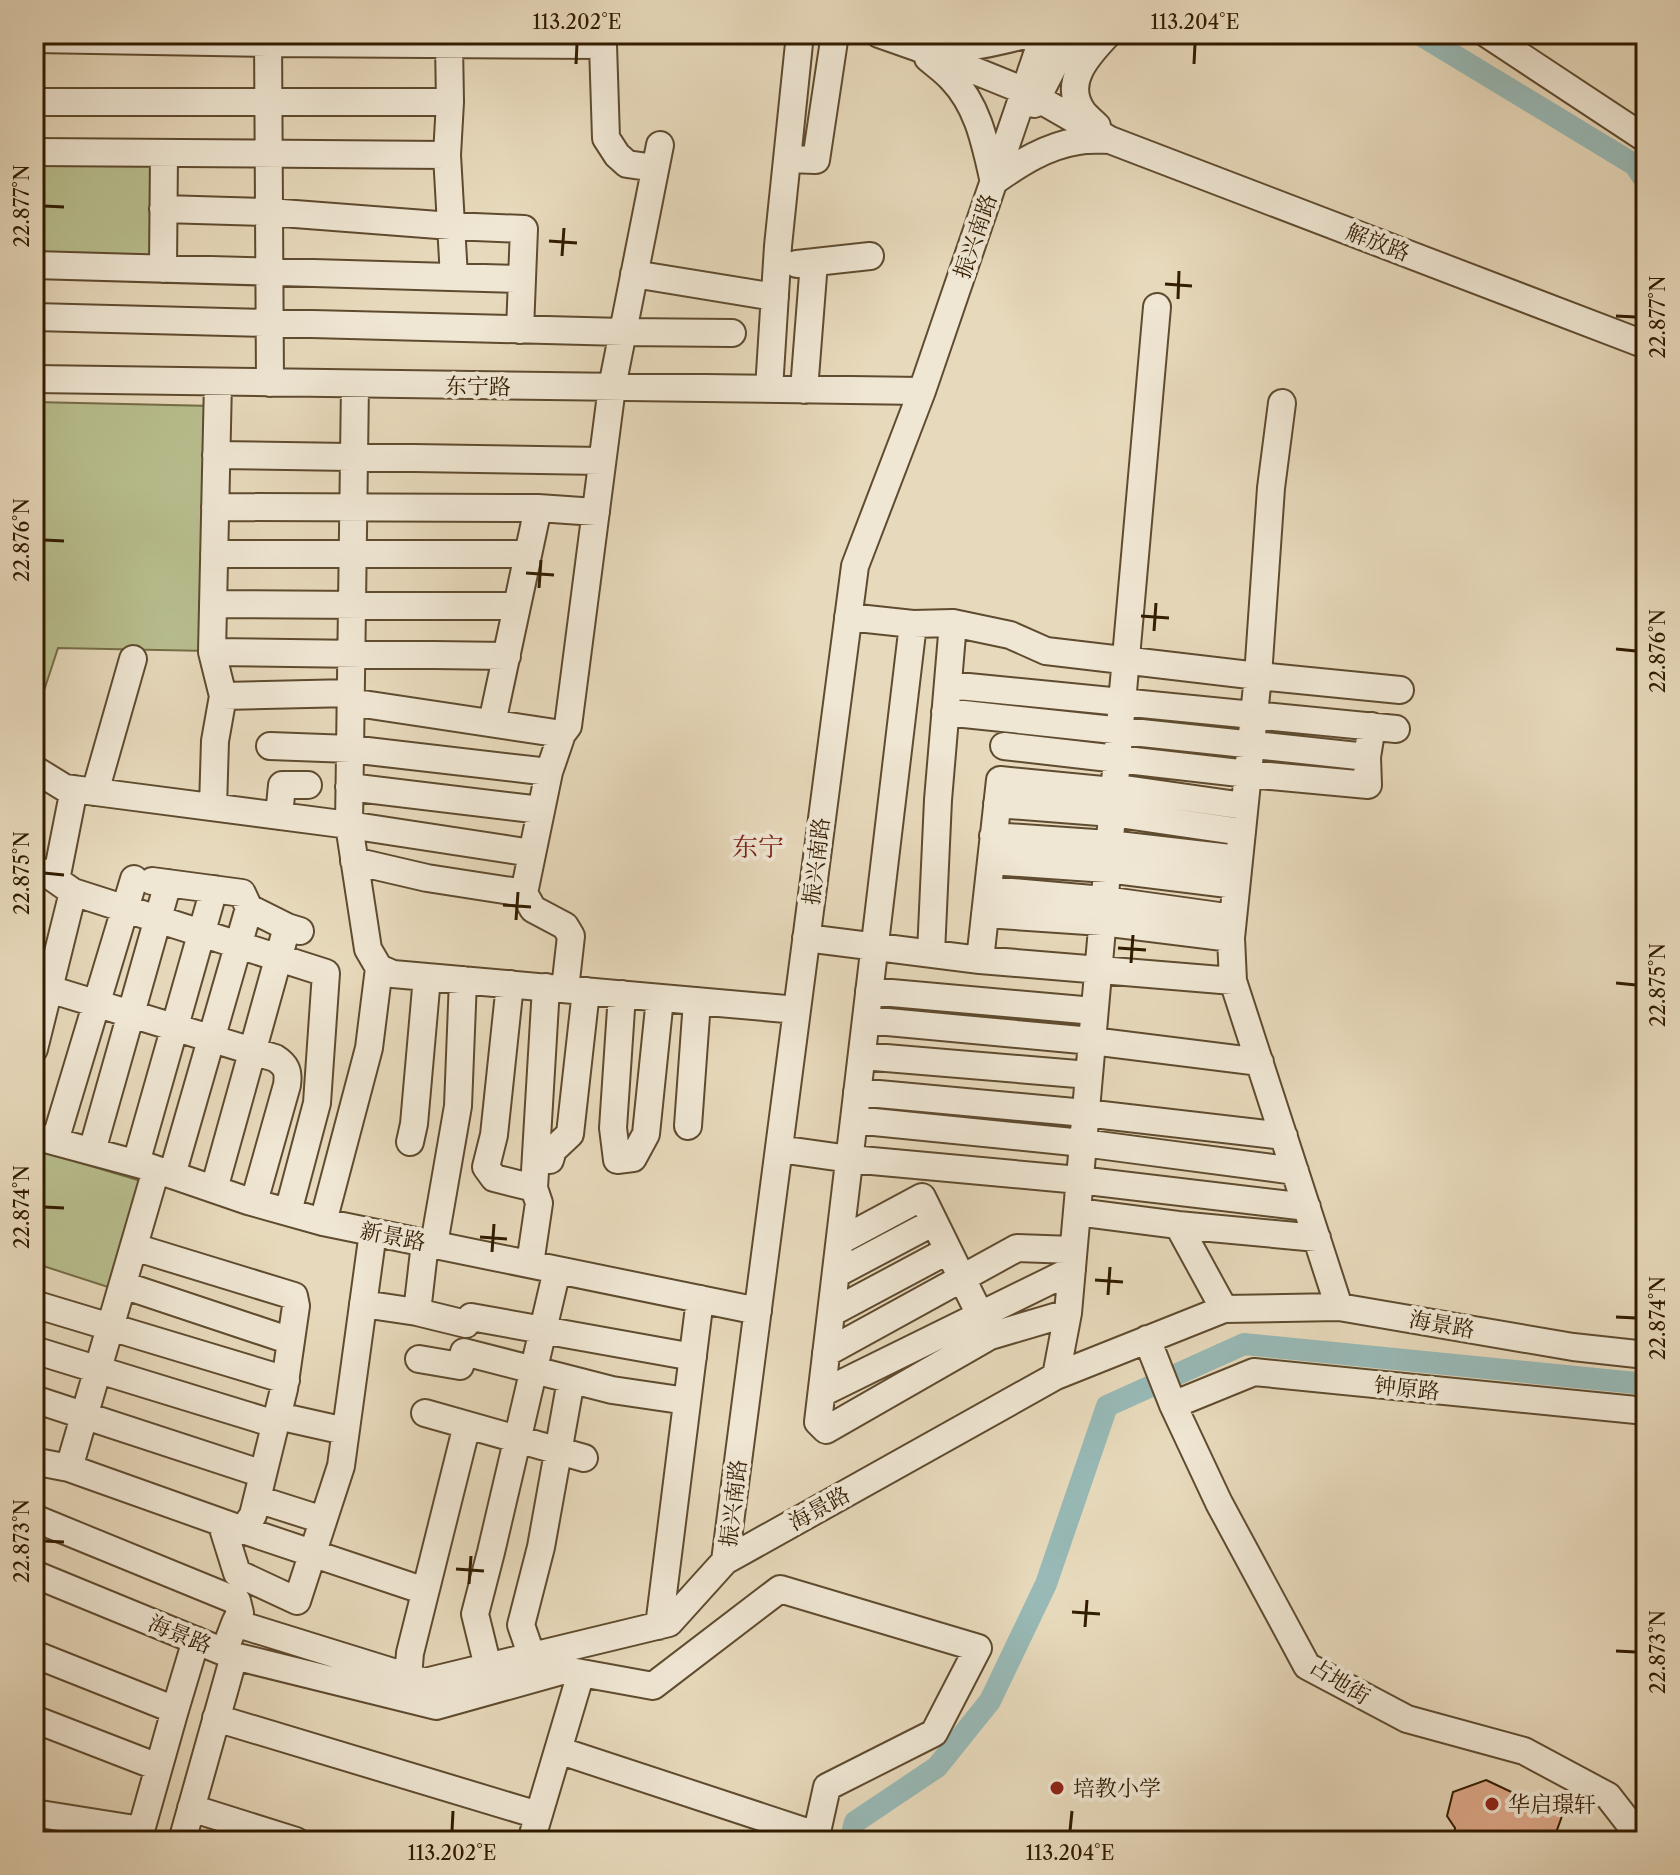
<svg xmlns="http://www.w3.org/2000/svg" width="1680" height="1875" font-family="'Libre Caslon Text','Noto Serif SC',serif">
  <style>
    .green { fill: #b8be8e; stroke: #756d47; stroke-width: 2 }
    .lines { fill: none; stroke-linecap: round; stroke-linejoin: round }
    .canal { stroke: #98b9b6; stroke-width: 22 }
    .building { fill: #e1ab8c; stroke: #321c00; stroke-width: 2 }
    .minor-casing { stroke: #5f4b2f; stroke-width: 30 }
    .minor { stroke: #efe6d3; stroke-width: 26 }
    .ticks { fill: none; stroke: #321c00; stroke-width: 3 }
    .poi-dot { fill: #8f2418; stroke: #efe6d3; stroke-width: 3 }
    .labels { text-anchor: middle; stroke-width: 8; stroke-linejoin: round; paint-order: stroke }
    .street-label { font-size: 22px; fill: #321c00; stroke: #efe6d3 }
    .poi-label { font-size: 22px; fill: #321c00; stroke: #efe6d3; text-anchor: start }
    .quarter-label { font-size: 26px; fill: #7a1f14; stroke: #efe6d3 }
    .neatline { fill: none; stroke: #321c00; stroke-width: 3 }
    .ticks-label { font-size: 20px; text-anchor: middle; fill: #321c00 }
  </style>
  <rect width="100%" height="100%" fill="#e7d9bb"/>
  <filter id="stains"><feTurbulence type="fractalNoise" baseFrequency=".0025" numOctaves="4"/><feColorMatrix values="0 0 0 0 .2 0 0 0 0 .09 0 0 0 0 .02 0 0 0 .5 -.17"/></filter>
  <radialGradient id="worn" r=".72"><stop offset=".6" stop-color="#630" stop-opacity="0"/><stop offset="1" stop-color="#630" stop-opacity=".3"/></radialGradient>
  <path class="green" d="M156,159L157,260L38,261V160Z
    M34,402L214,406L209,651L58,648L34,721Z
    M34,1149L141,1181L111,1288L34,1263Z"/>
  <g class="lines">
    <path class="canal" d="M1419,34L1635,165L1646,182
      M850,1841L855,1822L937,1767L990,1701L1046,1584L1107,1406L1244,1344L1646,1384"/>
  </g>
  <path class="building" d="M1486,1780L1562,1816L1553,1841H1454L1455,1828L1447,1816L1453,1792Z"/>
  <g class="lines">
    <g class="minor-casing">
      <path id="minor" d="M268,34L270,383
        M879,34L916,47L1025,91L1110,140L1646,345
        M1487,34L1646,139
        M34,39L268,43L603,45L604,34
        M449,44L450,102L447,155L454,277
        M603,45L606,138L617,155L627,164L655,168
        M932,48C965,50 997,42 1029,34
        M928,58C936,65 945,71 952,79C978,106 985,143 993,178
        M34,102H450
        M1034,104L1066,42L1108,34
        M1097,126C1092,121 1087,117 1083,112C1061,83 1089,54 1108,34
        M34,152L447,155
        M787,159L816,160L835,34
        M993,182C1020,163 1046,146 1079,141C1089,139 1100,140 1110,140
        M797,264L870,256
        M34,265L522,279L524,229L451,226L269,212L163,209
        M163,269L164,153
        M634,274L775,297
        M34,317L623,332L732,333
        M520,330L522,279
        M34,379L922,391
        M218,382L212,652L223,696
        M355,384L349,825L368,949L379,968L393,974L797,1010
        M769,389L778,246L800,34
        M804,390L814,262
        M1282,403L1271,488L1258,676L1231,938L1233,981L1339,1307
        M216,455L602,461
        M215,507L538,508L596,512
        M214,554H528
        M213,604L517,606
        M848,617L913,624L953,623L1010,635L1046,651L1258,676L1400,690
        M913,624L818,1422L826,1430L990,1336L1068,1313
        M212,652L507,656
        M948,685L1396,729
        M350,702L562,734L568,726L612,387L660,145
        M945,712L1367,757
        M492,723L538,508
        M270,746L350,749L549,772
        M1004,746L1248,774L1368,785L1367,757L1372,726
        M34,769L65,788L349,825L532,853
        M349,787L541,810
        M95,792L133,659
        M997,804L1112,813L1242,832
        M213,807L215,741L223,696L351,693
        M279,816L282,785H308
        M993,836L1109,844L1239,859
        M354,861L427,878L524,893L533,909L565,926L571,936L565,989
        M991,861L1107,869L1236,885
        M34,870L46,873L73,892L326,973L317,1103L288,1212
        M56,880L74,789
        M152,881L242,893L249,908L287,927L300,931
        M988,890L1104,900L1233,918
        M524,893L549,772L562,734
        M985,914L1102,922L1231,938
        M806,938L980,960L1233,981
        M931,953L938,800L953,623
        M980,960L1000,780L1113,791L1118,788L1244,806
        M510,984L494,1135L486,1167L494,1178L534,1188L539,1203L530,1264
        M49,989L275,1058C286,1065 289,1071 287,1085L254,1202
        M869,991L1094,1011
        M622,994L613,1128L617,1160L633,1158L646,1134L660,998
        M866,1020L1092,1041L1260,1062
        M34,1049L73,892
        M862,1056L1089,1075
        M857,1092L1085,1113L1284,1136
        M854,1120L1083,1143L1295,1171
        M688,1126L697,1001
        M34,1136L149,1167L248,1201L323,1222L758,1311
        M55,1141L134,879
        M410,1142L414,1124L427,977
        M779,1149L850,1159L1079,1180L1307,1207
        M92,1151L168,883
        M536,1159L550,1160L553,1150L570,1134L586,991
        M136,1163L214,889
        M172,1175L249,908
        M534,1188L546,987
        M214,1189L287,927
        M1077,1212L1178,1225L1317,1238
        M323,1222L369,1048L379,968
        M1178,1225L1224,1309
        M840,1241L922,1197L987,1329
        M434,1244L458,1106L463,980
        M836,1274L934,1222
        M123,1285L291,1341
        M34,1304L286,1380
        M363,1304L417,1312L466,1324L471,1317L693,1357
        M417,1312L425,1243
        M831,1313L947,1251
        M1147,1339L1173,1405L1219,1503L1307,1666L1407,1719L1524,1751L1608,1796L1643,1841
        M34,1350L275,1424
        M826,1353L1017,1248L1073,1250
        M419,1359L460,1366L464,1352L612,1390L687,1401
        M1056,1376L1068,1313L1157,307
        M822,1393L1072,1270
        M34,1399L263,1474
        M1173,1405L1254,1372L1646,1411
        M425,1413L584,1458
        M278,1416L345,1431
        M34,1464L43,1463L69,1468L243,1530L253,1515L284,1389L296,1306L294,1296L134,1247
        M69,1468L156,1170
        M257,1499L323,1520
        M34,1518L237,1601L240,1613L235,1623
        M221,1522L237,1573L297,1601L341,1466L373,1232
        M243,1530L425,1591
        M725,1561L855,566L922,391L1044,34
        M34,1574L224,1652L235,1623L425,1682L669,1623L725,1561L1056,1376L1224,1309L1339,1307L1573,1347L1646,1355
        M659,1626L700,1299
        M34,1654L175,1710L138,1841
        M234,1656L436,1706L565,1670L653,1686L780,1589L978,1648L934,1733L827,1787L815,1841
        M532,1657L521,1625L541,1547L571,1380
        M488,1667L475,1614L491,1552L557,1270
        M408,1677L410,1653L467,1425
        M175,1710L196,1640
        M216,1718L538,1815
        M34,1719L158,1767
        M558,1750L816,1835
        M191,1808L296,1841
        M34,1813L141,1830
        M182,1841L234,1656L224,1652
        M531,1841L581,1673"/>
    </g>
    <use href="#minor" class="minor"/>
  </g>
  <path class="ticks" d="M576,64L577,44M1194,64L1195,44M44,206L64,207M549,241L577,243M562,256L564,228M1165,284L1192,286M1178,299L1179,271M1616,316L1636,317M44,540L64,541M526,573L554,575M539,588L541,560M1141,616L1169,618M1154,631L1156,603M1616,649L1636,651M44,873L64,875M503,905L531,907M516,920L518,892M1118,948L1146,950M1131,963L1133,935M1616,983L1636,985M44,1207L64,1208M480,1237L507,1239M492,1252L494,1224M1095,1280L1123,1282M1108,1295L1110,1267M1616,1317L1636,1318M44,1541L64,1542M456,1569L484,1571M469,1584L471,1556M1072,1612L1100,1614M1085,1627L1087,1600M1616,1651L1636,1652M452,1831L453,1811M1070,1831L1072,1811"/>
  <g class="poi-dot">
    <circle cx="1057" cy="1788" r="8"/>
    <circle cx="1492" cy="1804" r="8"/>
  </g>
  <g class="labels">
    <g class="street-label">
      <text transform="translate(975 236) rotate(-71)" y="8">振兴南路</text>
      <text transform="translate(1378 242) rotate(21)" y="8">解放路</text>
      <text transform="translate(478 386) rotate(1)" y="8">东宁路</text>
      <text transform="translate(816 861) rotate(-83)" y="8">振兴南路</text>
      <text transform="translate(393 1236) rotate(11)" y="8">新景路</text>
      <text transform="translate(1442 1324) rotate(10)" y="8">海景路</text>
      <text transform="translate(1407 1388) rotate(6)" y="8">钟原路</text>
      <text transform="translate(733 1503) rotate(-83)" y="8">振兴南路</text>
      <text transform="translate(819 1508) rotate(-29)" y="8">海景路</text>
      <text transform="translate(180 1634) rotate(22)" y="8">海景路</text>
      <text transform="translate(1340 1681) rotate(32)" y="8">占地街</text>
    </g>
    <g class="poi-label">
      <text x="1073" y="1796">培教小学</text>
      <text x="1508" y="1812">华启璟轩</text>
    </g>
    <g class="quarter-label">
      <text x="758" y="856">东宁</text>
    </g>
  </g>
  <rect width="1680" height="1875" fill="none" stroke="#e7d9bb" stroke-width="88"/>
  <rect x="44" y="44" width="1592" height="1787" class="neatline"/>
  <g class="ticks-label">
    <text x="577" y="29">113.202°E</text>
    <text x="1195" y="29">113.204°E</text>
    <text transform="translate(22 206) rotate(-90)" y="7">22.877°N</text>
    <text transform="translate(1658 317) rotate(-90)" y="7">22.877°N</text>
    <text transform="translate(22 540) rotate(-90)" y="7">22.876°N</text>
    <text transform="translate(1658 651) rotate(-90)" y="7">22.876°N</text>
    <text transform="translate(22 873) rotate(-90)" y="7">22.875°N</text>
    <text transform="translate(1658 985) rotate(-90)" y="7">22.875°N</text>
    <text transform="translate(22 1207) rotate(-90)" y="7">22.874°N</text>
    <text transform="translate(1658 1318) rotate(-90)" y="7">22.874°N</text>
    <text transform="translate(22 1541) rotate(-90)" y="7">22.873°N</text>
    <text transform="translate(1658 1652) rotate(-90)" y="7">22.873°N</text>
    <text x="452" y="1860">113.202°E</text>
    <text x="1070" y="1860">113.204°E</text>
  </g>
  <rect width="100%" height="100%" filter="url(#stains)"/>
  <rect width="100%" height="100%" fill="url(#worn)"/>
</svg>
